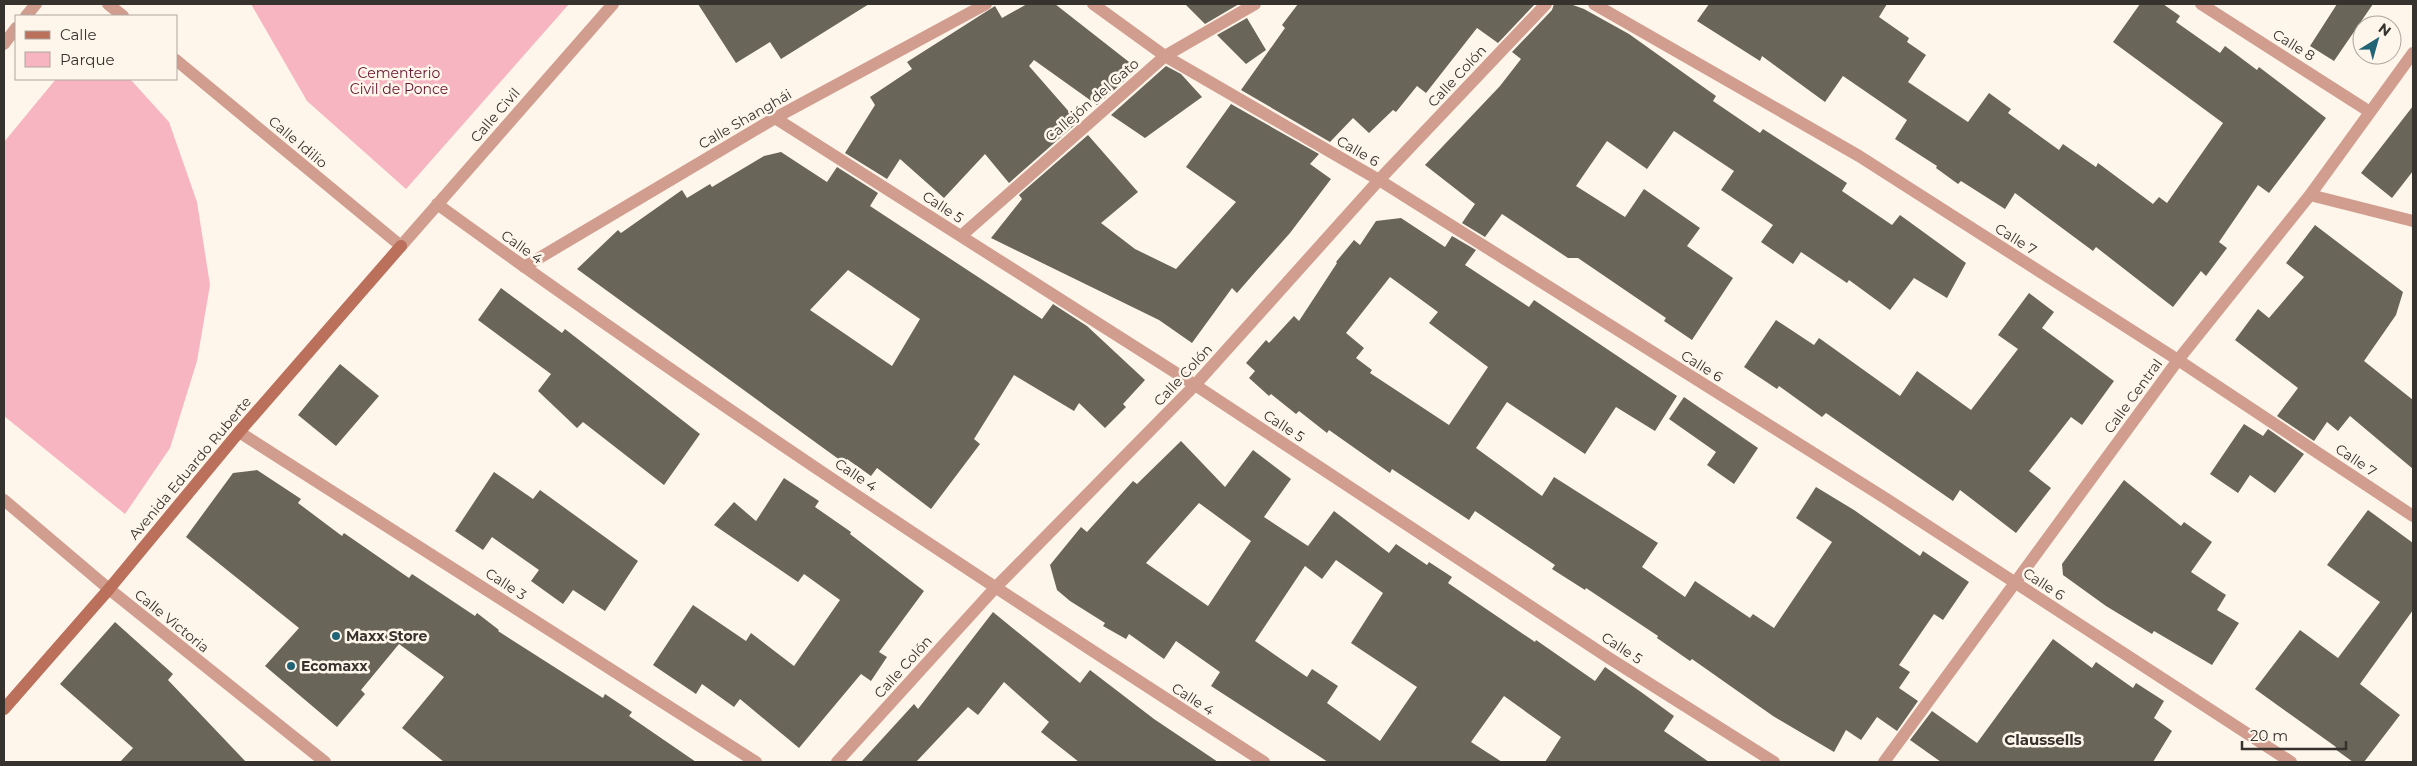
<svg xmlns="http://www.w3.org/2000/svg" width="2417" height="766" font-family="Montserrat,sans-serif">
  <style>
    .green { fill: #f7b5c1 }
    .building { fill: #696659; fill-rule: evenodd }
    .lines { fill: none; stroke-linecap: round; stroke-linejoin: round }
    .street { stroke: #d19d8e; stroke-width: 12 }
    .secondary { stroke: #ba705b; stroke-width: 12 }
    .poi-dot { fill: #206476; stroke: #fef5eb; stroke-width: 2 }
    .labels { text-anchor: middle; stroke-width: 5; stroke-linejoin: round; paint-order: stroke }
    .street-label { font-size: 14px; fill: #36322d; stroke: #fef5eb }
    .park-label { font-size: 14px; fill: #65132f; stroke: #fef5eb }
    .poi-label { font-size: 14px; font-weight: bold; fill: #36322d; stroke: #fef5eb; text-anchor: start }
    .neighbourhood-label { font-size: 15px; font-weight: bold; fill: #36322d; stroke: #fef5eb }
  </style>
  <rect width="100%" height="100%" fill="#fef5eb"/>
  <path class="green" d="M251,4H569L406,189L307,101Z
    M56,79H130L169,122L197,202L210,285L197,361L170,448L125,514L4,416V142Z"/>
  <path class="building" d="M698,4H869L781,59L770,42L736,63Z
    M1027,4H1055L1138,69L1097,105L1034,60L1029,66L1078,122L1009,183L985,154L944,198L900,159L887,179L845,153L875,105L870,97L912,69L907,62L995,6L1002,18Z
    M1185,4H1239L1205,24Z
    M1298,4H1535L1498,43L1477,28L1426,93L1417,86L1396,112L1393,110L1369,133L1353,118L1330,142L1241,90L1285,28L1282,25Z
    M1554,4L1573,5L1584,9L1629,34L1716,96L1713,101L1760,133L1763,129L1847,183L1842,191L1892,225L1900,215L1966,263L1947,298L1914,278L1890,310L1849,280L1847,283L1801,252L1793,264L1761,242L1773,225L1721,190L1734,171L1674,131L1647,169L1607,141L1576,186L1625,217L1644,189L1700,228L1687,246L1733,278L1692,340L1664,321L1666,318L1578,258H1568L1502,214L1485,237L1462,223L1475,204L1425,165L1500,86L1521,59L1512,52L1552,10Z
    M1709,4H1887L1879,17L1909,38L1907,42L1926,55L1908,82L1968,122L1989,93L2011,109L2008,113L2059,150L2063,144L2096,167L2098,163L2153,204L2159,197L2167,203L2223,123L2113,42L2140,4H2163L2180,16L2176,22L2220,53L2225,46L2257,70L2259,67L2326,118L2269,193L2258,185L2219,242L2227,248L2206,276L2201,271L2173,307L2096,247L2093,251L2015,193L2005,209L1961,181L1958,184L1936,168L1937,166L1895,139L1907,120L1843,76L1825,102L1762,56L1760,61L1697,21Z
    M2337,4H2373L2334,61L2310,46Z
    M1247,18L1266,50L1246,64L1217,35Z
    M1166,66L1181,74L1202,97L1145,138L1111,115Z
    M1231,104L1319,154L1310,164L1331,179L1290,233L1257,270L1237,293L1232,288L1192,343L1159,320L991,238L1022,199L1019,195L1088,135L1138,192L1101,223L1135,249L1176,269L1236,202L1186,167Z
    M2413,106V171L2392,198L2361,173Z
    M781,152L827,182L837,167L878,193L870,206L1042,319L1053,304L1087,326L1145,380L1123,404L1126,407L1105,428L1079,403L1074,411L1014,375L974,439L980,444L931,509L877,468L871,476L847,459L844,463L577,269L618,230L621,233L682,190L687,198L710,184L712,187L764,156ZM848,270L920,319L892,366L810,310Z
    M1401,218L1445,247L1452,236L1476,250L1465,265L1529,307L1534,300L1677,396L1655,431L1616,407L1585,454L1507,402L1476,448L1542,496L1554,477L1658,543L1642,567L1685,597L1695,581L1750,618L1753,614L1774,628L1832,542L1796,518L1816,487L1854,510L1920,556L1923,551L1969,582L1943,620L1934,614L1899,665L1910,672L1899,688L1918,701L1897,731L1877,717L1861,740L1846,730L1834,752L1773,716L1692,659L1690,661L1657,638L1658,636L1586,588L1585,590L1552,569L1555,565L1475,511L1469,520L1392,469L1390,473L1329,430L1327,433L1299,411L1296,414L1271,394L1269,396L1249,378L1255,371L1246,363L1266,340L1269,343L1294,316L1299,321L1337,263L1336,262L1354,240L1360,245L1376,221ZM1390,277L1438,312L1429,323L1488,367L1449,425L1370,373L1372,370L1356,358L1364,348L1346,333Z
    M2315,225L2403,292L2396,315L2364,361L2413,400V469L2350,416L2338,431L2327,422L2314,441L2277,416L2298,388L2235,340L2258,309L2269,318L2304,277L2286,263Z
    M501,288L562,333L565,329L700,434L664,485L583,422L577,428L538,391L551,374L478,320Z
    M2029,293L2054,312L2042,328L2114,381L2082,425L2071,417L2029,471L2051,488L2016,533L1960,490L1953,501L1826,413L1822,417L1779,386L1777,389L1744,367L1776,320L1814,345L1819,338L1900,396L1917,371L1971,410L2018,349L1998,335Z
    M340,364L379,396L336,446L298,415Z
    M1684,397L1758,448L1734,484L1707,465L1716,452L1669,419Z
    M2244,424L2263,436L2268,429L2304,454L2275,493L2250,475L2238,493L2210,474Z
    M1181,441L1225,487L1253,450L1291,479L1264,517L1308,546L1334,511L1389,553L1396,544L1427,565L1429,562L1452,577L1448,583L1535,642L1536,640L1595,681L1605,667L1641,692L1674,716L1664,731L1709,762H1545L1561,737L1504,696L1471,742L1502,762H1328L1211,686L1220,672L1176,641L1164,659L1129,634L1126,639L1103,626L1105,623L1070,601L1057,590L1050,565L1081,527L1087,532L1133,481L1137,484ZM1199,503L1251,541L1208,606L1146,563ZM1336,560L1383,593L1351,643L1417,687L1380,741L1327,703L1338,686L1312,669L1307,677L1255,641L1305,566L1322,579Z
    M257,470L301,499L298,503L342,536L344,533L409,578L412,574L475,616L477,613L499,630L498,631L603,698L605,694L632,712L629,716L696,762H444L402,728L444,677L399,644L361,690L365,694L337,727L265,666L299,628L186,537L233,473Z
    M494,472L533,499L540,490L638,561L605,611L573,590L563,604L531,581L539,570L492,537L483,550L455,531Z
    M784,478L819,501L815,507L851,532L850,534L924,591L879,652L887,657L871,681L861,674L799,748L740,699L734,707L702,684L696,694L653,665L693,605L746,641L751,633L794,666L840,600L804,574L798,582L714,525L734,502L756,521Z
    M2124,480L2181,526L2184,522L2212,542L2191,572L2226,595L2217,610L2239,623L2212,665L2154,631L2152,634L2106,606L2063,575L2062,564Z
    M2368,510L2413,543V610L2360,684L2400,715L2364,762H2353L2335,749L2336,747L2255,689L2300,630L2338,658L2380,602L2327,565Z
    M993,612L1080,683L1090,670L1154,719L1218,762H1079L1041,732L1049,722L1004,682L978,715L968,707L916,762H861L914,704L918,709Z
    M115,622L173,674L168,680L246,762H120L133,748L60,684Z
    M2053,639L2092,668L2096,662L2133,688L2136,683L2164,701L2154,718L2172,731L2153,762H1941L1910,740L1932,711L1977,743Z"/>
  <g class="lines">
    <path class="street" d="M108,4L123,16
      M1093,4L1165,56L1379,180L1885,498L2291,762
      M1594,4L1859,156L2178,360L2413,516
      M2201,4L2370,112
      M26,16L36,4
      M4,44L16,28
      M176,60L401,246L613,4
      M775,118L1195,385L1609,658L1774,762
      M2310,195L2413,221
      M437,204C706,399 985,582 1264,762
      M961,236L1165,56L1255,4
      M524,267L775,118L986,4
      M239,432L756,762
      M4,500L109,589L325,762
      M837,762L995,588L1195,385L1379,180L1546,4
      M1884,762L2178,360L2310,195L2413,53"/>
    <path class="secondary" d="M4,709L109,589L239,432L401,246"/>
  </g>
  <g class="poi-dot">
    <circle cx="336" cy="636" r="5"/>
    <circle cx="291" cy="666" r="5"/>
  </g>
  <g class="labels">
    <g class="street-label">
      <text transform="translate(2294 45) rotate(32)" y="5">Calle 8</text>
      <text transform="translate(1457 76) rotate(-47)" y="5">Calle Colón</text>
      <text transform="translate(1092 100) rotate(-41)" y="5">Callejón del Gato</text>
      <text transform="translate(495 115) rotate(-49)" y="5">Calle Civil</text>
      <text transform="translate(745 119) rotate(-30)" y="5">Calle Shanghái</text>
      <text transform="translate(298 142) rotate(40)" y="5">Calle Idilio</text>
      <text transform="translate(1358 151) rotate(30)" y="5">Calle 6</text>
      <text transform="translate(943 207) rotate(33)" y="5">Calle 5</text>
      <text transform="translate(2016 239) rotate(32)" y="5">Calle 7</text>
      <text transform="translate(522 247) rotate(35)" y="5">Calle 4</text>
      <text transform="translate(1702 366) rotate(32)" y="5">Calle 6</text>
      <text transform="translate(1183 375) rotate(-47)" y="5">Calle Colón</text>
      <text transform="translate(2133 396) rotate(-54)" y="5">Calle Central</text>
      <text transform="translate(1284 426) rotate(33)" y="5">Calle 5</text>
      <text transform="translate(2356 460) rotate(34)" y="5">Calle 7</text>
      <text transform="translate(190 468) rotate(-50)" y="5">Avenida Eduardo Ruberte</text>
      <text transform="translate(856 475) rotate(34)" y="5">Calle 4</text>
      <text transform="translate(506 584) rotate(33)" y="5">Calle 3</text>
      <text transform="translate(2044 584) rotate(33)" y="5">Calle 6</text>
      <text transform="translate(172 621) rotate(39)" y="5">Calle Victoria</text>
      <text transform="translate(1622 648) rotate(33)" y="5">Calle 5</text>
      <text transform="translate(903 667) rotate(-48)" y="5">Calle Colón</text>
      <text transform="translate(1193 699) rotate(33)" y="5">Calle 4</text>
    </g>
    <g class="park-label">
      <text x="399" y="78">Cementerio<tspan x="399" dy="16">Civil de Ponce</tspan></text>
    </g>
    <g class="poi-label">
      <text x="346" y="641">Maxx Store</text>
      <text x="301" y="671">Ecomaxx</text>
    </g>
    <g class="neighbourhood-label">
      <text x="2043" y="745">Claussells</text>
    </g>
  </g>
  <rect width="2417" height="766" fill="none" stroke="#36322d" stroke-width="10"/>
  <rect x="15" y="15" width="162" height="65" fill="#fef5eb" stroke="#aea79f"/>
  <rect x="25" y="31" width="25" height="8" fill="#ba705b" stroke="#aea79f"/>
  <text x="60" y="40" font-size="15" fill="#36322d">Calle</text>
  <rect x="25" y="52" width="25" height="15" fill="#f7b5c1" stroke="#aea79f"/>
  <text x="60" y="65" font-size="15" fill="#36322d">Parque</text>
  <g transform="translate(2377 40) rotate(37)"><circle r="24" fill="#fef5eb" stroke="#aea79f"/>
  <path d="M0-4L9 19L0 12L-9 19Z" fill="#206476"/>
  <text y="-8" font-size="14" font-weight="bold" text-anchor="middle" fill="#36322d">N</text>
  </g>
  <path d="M2242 741v8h104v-8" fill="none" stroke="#36322d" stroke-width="2.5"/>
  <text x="2250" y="741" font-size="15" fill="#36322d" stroke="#fef5eb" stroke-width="4" paint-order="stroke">20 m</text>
</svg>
